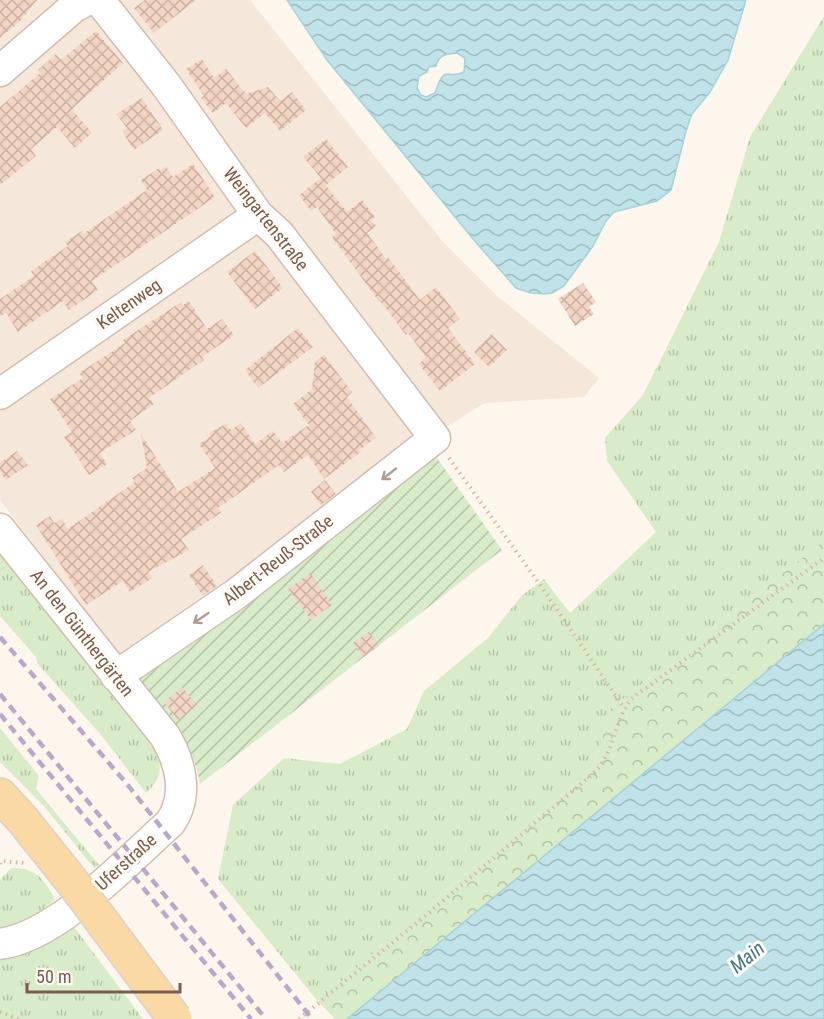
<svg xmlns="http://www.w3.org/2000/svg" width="824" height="1019" font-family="'Roboto Condensed',sans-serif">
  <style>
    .residential { fill: #f5e8da }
    .grass { fill: url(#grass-tufts) }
    .forest { fill: url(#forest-crowns) }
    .garden { fill: url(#garden-furrows) }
    .water { fill: url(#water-waves); stroke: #a5d3da; stroke-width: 1.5; fill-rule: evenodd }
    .building { fill: url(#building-cross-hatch) }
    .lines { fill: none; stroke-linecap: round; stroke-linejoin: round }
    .minor-casing { stroke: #d1beb0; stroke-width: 33 }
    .major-casing { stroke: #dad1cd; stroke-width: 36 }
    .path { stroke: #d9b8a5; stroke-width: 4; stroke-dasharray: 1.5 4.5; stroke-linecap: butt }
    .minor { stroke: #fff; stroke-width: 30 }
    .major { stroke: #fbd9a5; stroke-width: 33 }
    .rail { stroke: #b9a8c9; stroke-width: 4.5; stroke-dasharray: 9 6; stroke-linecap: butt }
    .major-bridge-casing { stroke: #dad1cd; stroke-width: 36; stroke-linecap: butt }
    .major-bridge { stroke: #fbd9a5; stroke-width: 33 }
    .oneway { stroke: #af9d94 }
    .labels { text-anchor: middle; stroke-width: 6; stroke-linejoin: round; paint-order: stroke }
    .street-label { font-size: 18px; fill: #7a5c4d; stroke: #fffaf3 }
    .water-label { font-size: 20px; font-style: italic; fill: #437c86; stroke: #fffaf3 }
  </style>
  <defs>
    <pattern id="grass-tufts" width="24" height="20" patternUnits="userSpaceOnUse" patternTransform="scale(1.5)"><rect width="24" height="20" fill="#d8ecc9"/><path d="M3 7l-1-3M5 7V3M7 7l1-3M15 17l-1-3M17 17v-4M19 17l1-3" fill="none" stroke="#b4c2a5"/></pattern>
    <pattern id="forest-crowns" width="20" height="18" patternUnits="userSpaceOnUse" patternTransform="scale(1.5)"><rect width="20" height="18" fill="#d8ecc9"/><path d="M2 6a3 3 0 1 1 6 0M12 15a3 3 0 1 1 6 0" fill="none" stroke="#b4c2a5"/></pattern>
    <pattern id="garden-furrows" width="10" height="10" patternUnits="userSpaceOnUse" patternTransform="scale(1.5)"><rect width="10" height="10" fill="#d8ecc9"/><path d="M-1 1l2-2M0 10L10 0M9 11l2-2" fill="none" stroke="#b4c2a5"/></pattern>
    <pattern id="water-waves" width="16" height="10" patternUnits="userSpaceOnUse" patternTransform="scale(1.5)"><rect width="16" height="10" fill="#bfe3e8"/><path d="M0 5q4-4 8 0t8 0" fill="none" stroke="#a0bbbe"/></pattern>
    <pattern id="building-cross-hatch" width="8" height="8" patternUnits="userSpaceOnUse" patternTransform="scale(1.5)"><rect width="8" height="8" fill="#f3d5c3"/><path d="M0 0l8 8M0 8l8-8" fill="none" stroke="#cab0a1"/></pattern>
  </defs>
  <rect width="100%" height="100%" fill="#fdf6ec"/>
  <path class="residential" d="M0,0H250L443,242L496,295L599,378L584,397L485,403L425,440L236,583L121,658L0,500Z"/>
  <path class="grass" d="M824,16V541L610,709L594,768L316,999L218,879L233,805L284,758L340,764L407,729L424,691L489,637L521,596L544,579L570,613L656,532L607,461L605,438L643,395L719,242L750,137Z
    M0,549L153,742C161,762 165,776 146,793L101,735L37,663L36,657L0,616Z
    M0,728L39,776L36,789L99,865L94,868L43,805L0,762Z
    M11,868C37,868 43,878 55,899L38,915L0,932V880Z
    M74,927L143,1019H0V961C28,956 51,943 74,927Z"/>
  <path class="forest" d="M824,541V624L347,1019H335L316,999L594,768L610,709Z"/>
  <path class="garden" d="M432,451L502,550L200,784C193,740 164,710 136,676Z"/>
  <path class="water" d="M287,0H746L728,60L710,92L692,114L686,131L671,190L657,201L614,212L606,221L593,246L564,286L552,293L545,294L531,293L516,288L473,239L327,60ZM457,53L465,58L464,72C446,81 446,61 435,93L426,97L421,95L417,88L419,76L427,72L429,67L436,66C439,54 447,54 457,53Z
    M824,624V1019H347Z"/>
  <path class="building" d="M0,0H37L20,21L0,38Z
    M145,0H196L154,33L134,8Z
    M96,31L123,63L72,109L92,133L75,148L57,127L31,149L36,156L0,185V107L40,73L38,70L56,54L61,60Z
    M202,59L214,78L226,69L246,94L268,87L280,101L292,92L306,110L280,131L265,113L246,128L226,103L213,113L201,98L204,96L186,69Z
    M142,98L163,130L134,150L122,131L127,128L116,114Z
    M326,139L348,167L326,185L321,179L347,212L362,200L375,217L371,220L376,226L367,233L386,259L388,257L420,300L436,287L460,319L448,328L475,364L440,391L419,364L426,357L408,333L406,335L381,302L380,303L332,237L336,234L317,207L311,211L299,195L321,178L303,157Z
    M193,164L215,197L92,281L98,290L69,310L63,301L18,332L6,313L0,316V299L34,276L31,271L68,246L65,242L82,231L83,234L147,190L141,180L159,168L160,170L166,167L173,177Z
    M255,251L283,288L255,309L227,272Z
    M583,283L596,302L589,307L594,314L575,326L558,299Z
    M189,301L207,329L222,319L234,335L202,357L204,360L149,398L154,404L130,421L136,430L100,453L107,464L89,475L64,437L72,432L50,399L83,378L79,373L125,343L123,340L181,302L183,305Z
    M298,328L313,347L258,388L245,370Z
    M491,334L507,350L489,367L474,352Z
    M324,355L352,392L347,397L376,438L359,450L361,452L324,479L308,455L284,472L279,465L218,508L221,513L181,539L189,550L148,572L152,578L130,592L123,581L86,605L36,525L50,516L54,523L62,519L68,529L135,482L132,478L147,468L141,434L178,492L215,468L199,444L211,436L209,433L226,424L231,430L241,423L255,444L273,431L282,443L309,425L293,404L312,389L315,361Z
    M17,451L28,465L6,480L0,472V463Z
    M325,480L336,494L321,505L311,492Z
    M203,565L217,586L203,596L189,575Z
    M310,573L332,605L311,620L288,589Z
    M369,632L379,646L363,657L353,643Z
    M182,687L197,705L178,720L164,702Z"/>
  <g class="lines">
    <g class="minor-casing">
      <path id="minor" d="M99,0L166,85L258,215L279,234L435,438L236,594L116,676
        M0,71L74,7L87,0
        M0,394L258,215
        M0,529L165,736C181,763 189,796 170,823C126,862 58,936 0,944"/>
    </g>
    <g class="major-casing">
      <path id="major" d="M0,795L22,819L74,884"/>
    </g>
    <path class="path" d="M449,458L541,586L624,708
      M0,864L1,861L24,863
      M0,1012L19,1019
      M299,1019L424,917L594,773C616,750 613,723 631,699L824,558"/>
    <use href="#minor" class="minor"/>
    <use href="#major" class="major"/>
    <path class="rail" d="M0,637L127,784L312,1019
      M0,694L266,1019
      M0,714L251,1019"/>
    <g class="major-bridge-casing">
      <path id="major-bridge" d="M74,884L175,1019"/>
    </g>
    <use href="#major-bridge" class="major-bridge"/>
  </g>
  <defs><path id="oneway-shaft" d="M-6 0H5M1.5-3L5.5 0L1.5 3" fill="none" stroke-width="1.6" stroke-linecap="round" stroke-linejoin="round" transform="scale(1.5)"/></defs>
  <g class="oneway">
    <use href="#oneway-shaft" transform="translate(389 474) rotate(142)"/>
    <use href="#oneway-shaft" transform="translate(201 618) rotate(146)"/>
  </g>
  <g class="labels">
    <g class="street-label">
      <text transform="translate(266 219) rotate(52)" y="6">Weingartenstraße</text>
      <text transform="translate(129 304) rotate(-35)" y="6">Keltenweg</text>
      <text transform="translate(278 560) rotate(-38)" y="6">Albert-Reuß-Straße</text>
      <text transform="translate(82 633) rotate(52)" y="6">An den Günthergärten</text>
      <text transform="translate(126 862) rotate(-42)" y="6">Uferstraße</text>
    </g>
    <g class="water-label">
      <text transform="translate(747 957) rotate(-39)" y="7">Main</text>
    </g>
  </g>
  <path d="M27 983v9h153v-9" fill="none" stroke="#7a5c4d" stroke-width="3"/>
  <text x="36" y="983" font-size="18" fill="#7a5c4d" stroke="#fffaf3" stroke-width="4.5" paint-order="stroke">50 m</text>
</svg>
